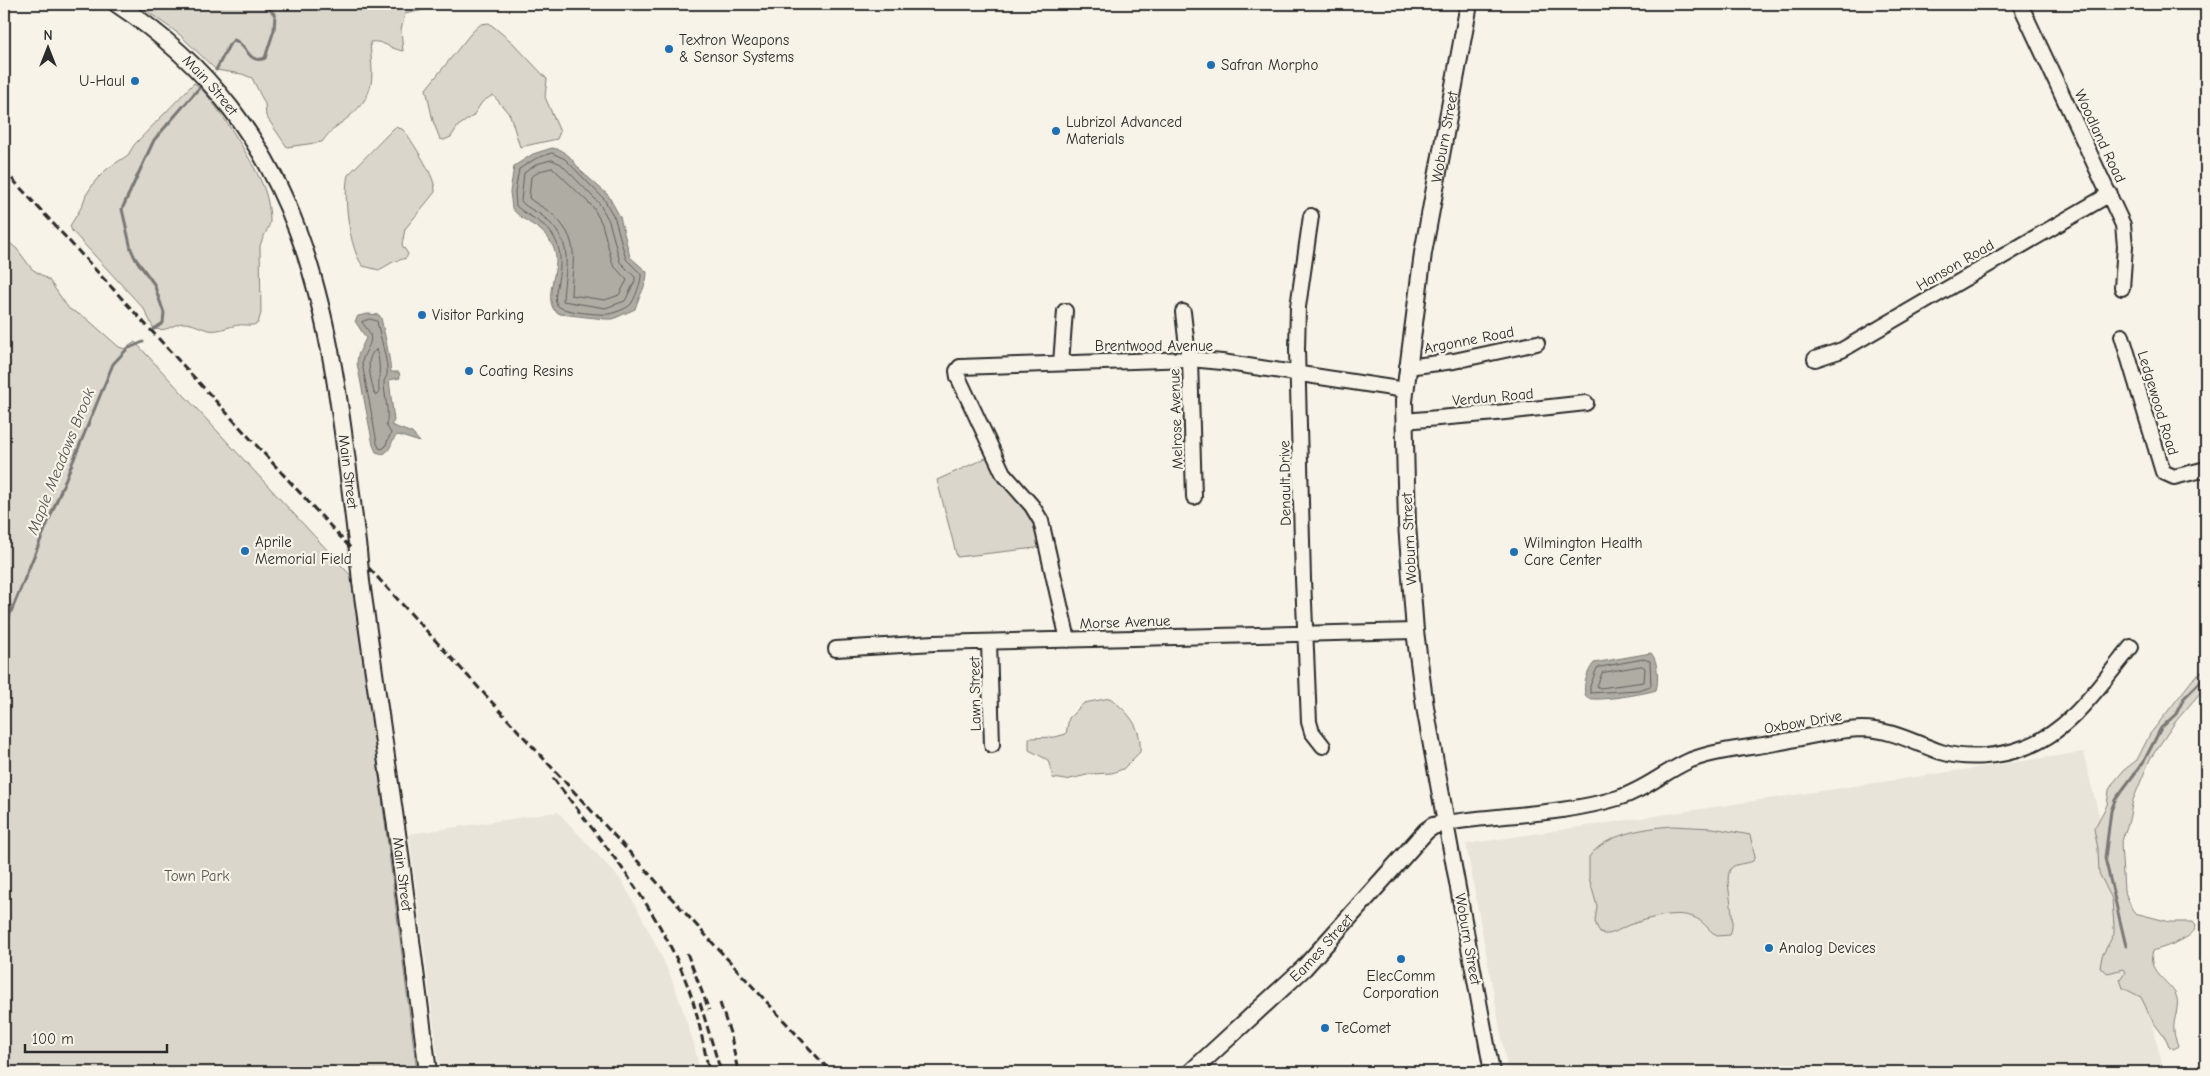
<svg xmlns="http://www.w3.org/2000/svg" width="2210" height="1076" font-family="'Comic Neue',sans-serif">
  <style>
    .built { fill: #e8e4da }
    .green { fill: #dad6cc; stroke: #82807c }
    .water { fill: #afaca4; stroke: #7a7874 }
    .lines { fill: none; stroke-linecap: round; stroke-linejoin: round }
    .shore { stroke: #605f5b; stroke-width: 1 }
    .stream { stroke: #7a7874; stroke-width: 3 }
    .minor-casing { stroke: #2b2b2b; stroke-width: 18 }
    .major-casing { stroke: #2b2b2b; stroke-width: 20 }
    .minor { stroke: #f7f3e8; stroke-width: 14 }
    .major { stroke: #f7f3e8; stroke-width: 16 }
    .rail { stroke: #2b2b2b; stroke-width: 3; stroke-dasharray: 8 4; stroke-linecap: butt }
    .major-bridge-casing { stroke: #2b2b2b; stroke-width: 20; stroke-linecap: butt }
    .major-bridge { stroke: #f7f3e8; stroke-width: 16 }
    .poi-dot { fill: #1f6fb2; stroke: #f7f3e8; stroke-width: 2 }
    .labels { text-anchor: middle; stroke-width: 4.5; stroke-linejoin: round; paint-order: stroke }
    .poi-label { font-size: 15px; fill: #2b2b2b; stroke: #f7f3e8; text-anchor: start }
    .street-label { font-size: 15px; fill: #2b2b2b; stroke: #f7f3e8 }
    .park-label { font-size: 15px; fill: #575653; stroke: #f7f3e8 }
    .water-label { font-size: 16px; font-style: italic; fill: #53524f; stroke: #f7f3e8 }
  </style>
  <rect width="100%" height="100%" fill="#f7f3e8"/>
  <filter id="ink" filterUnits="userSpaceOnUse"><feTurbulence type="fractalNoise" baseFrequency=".02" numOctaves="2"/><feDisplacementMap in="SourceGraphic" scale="10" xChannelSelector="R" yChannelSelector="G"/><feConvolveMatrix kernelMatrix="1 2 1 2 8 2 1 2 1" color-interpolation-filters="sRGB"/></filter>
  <g filter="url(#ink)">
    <path class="built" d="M2083,752L2164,1072H1508L1466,844Z
      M558,812L621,880L637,908L662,957L676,990L694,1044L700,1072H440L409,834Z"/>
    <path class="green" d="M137,4H456L453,8H433L405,14L401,30L403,51C390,49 383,40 370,42C372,75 378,92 350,116C338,126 332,128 322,142L287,147L266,116L265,104L252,78L242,74L216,70L179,34Z
      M489,23L512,42L547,79L545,97L560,132L557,139L520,147L510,115L493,95L482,102L473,116L458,126L451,137L444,140L440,139L433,121L426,89L472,32L481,24Z
      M194,83C211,92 259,171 265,191C268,200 270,212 270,221C270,227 262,238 260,246L261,313L258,323C252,327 246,324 239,325C229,326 219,332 209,330C199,328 194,323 183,323C172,324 169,332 154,329L144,309L72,231L70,226L82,206L86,195L96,180L107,169L128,155L134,145Z
      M395,127L402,129L407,134C415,147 436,177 435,192L405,229L402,245L408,254L406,258L393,262L379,270L363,266C349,249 343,195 348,175Z
      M4,238L17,249L32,269L49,280L69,309L86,318L119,347L125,349L135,342L354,579L417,1072H4Z
      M990,456L1030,509L1044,547L957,557L937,480Z
      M2206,669V686L2176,721L2150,759L2133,800L2129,820L2121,844L2124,890L2132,909L2135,913L2170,922H2193L2196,926C2194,939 2164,947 2153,951C2146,970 2166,979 2175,993C2182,1005 2172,1019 2174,1031C2174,1037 2177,1041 2178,1046L2174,1049L2169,1046L2166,1039L2153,1022L2141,997L2123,988L2120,979L2125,972L2123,969L2108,973L2100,968L2102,956L2114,934V926L2112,899L2099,873L2098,849L2094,829L2107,805L2109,790L2113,783L2124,770L2137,760L2150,734L2193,679Z
      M1110,698C1129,713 1142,727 1140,752L1123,769L1112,773L1091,774L1066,780L1053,778L1048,760L1029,750V738L1055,737L1066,734L1069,718L1084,703Z
      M1672,826L1713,828L1750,835L1755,857L1753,861C1747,864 1736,863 1731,868C1722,880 1738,915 1730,935L1717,936C1708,930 1703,920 1693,917C1673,910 1648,919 1629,925C1619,929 1611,937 1600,933L1595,922L1597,906L1589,878V857C1605,834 1645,828 1672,826Z"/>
    <path class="water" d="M552,148L561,150L569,156L582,172L608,195L620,217L630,257L647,272C647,286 639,295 635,309L613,319H605L560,314L554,310C544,294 560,270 555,252C547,225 524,225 512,208L510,192L514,166L533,154Z
      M368,314L379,315L381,318C385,336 389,353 391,372H399L400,378L389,380L394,421L391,425L412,433L420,442L398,435C390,439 393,450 383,454L376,452L373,445L357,363L358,355L366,338L355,321L358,316Z
      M1651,653C1658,660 1659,681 1656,690C1644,694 1597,702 1587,698C1581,689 1587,671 1594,663Z"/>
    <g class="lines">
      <path class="shore" d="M552,153L565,159L604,199L615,219L626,259L641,274C642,280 634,302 630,305C626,309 614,313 609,314C600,315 561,312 557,305C550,293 571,261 552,234C543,221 527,216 516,206L515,192L519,169L535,159Z
        M552,160L561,164L599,203L609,221L620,262L635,277V281L625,301L605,308L563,301C564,268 576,246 546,219C539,212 527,209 521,201L524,173L537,164Z
        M553,168L593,207L602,224L613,265L627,280L619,295L605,300L571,295C572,260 582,241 551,213C544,207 535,204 529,198L531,177L540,171Z
        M370,319L377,321C379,333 389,364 387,375C386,378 384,380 384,382C384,397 390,411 386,425L391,433L385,447L382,449L379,448L377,443L362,363C363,352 375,343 369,332C367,328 364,326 362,322Z
        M376,350C382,363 378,379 379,393L376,395L374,393C372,381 363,357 376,350Z
        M1644,659L1650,661L1651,686L1638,690L1590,693V686L1597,668Z
        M1642,666L1645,668L1644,682L1600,688L1597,686L1602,673Z"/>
      <path class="stream" d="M216,70L229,45L234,40C248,45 248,65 265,58L274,30L275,15L265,4
        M154,329L163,323L164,313L154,284L135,258L131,249L122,209L154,140L200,87
        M4,629L113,364L127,349L143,342
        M2126,946L2105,858L2111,811L2115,800L2144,761L2161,728L2176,714L2184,698L2206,676"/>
      <g class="minor-casing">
        <path id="minor" d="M2020,4L2123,225L2125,246L2122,288
          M1311,216L1298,307L1297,349L1303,579L1309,722L1312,732L1323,746
          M1183,312L1187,347L1190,359L1194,497
          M2122,336L2163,472L2174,477L2206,469
          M1815,359L1842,350L2110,194
          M1061,363L1065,311
          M1407,367L1454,361L1537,343
          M1404,421L1496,413L1586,403
          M1068,640L1041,521L1032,506L1003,473L958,377L957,371L960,367L1190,359L1222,362L1405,390
          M989,642L992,745
          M836,649L934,643L1415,631
          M1492,1072L1446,823C1503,814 1562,815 1618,798C1645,790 1665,771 1691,760C1717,750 1748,748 1776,743C1804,738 1833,730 1862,729C1891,729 1914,743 1941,752C1967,760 2000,757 2026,747C2071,731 2101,683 2131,647"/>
      </g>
      <g class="major-casing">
        <g id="major">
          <path id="s1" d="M117,4C318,137 331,332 358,551"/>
          <path id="s2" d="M361,582L399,847L428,1072"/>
          <path id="s3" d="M1191,1072L1304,968L1426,831L1433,826L1446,823L1425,707L1415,631L1407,524L1404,401L1423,253L1469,4"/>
        </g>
      </g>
      <use href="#minor" class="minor"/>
      <use href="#major" class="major"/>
      <path class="rail" d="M4,170L831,1072
        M553,778C603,843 658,907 687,984C698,1012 703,1043 709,1072
        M687,953L709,1010
        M700,1003L721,1072
        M720,1003L731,1036L738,1072"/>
      <g class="major-bridge-casing">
        <path id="major-bridge" d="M358,551L361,582"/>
      </g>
      <use href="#major-bridge" class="major-bridge"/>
    </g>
  </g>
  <g class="poi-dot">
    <circle cx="669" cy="49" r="5"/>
    <circle cx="1211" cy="65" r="5"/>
    <circle cx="135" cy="81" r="5"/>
    <circle cx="1056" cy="131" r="5"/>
    <circle cx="422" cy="315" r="5"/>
    <circle cx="469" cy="371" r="5"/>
    <circle cx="245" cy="551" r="5"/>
    <circle cx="1514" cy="552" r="5"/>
    <circle cx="1769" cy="948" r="5"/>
    <circle cx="1401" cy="959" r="5"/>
    <circle cx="1325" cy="1028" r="5"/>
  </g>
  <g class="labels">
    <g class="poi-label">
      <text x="679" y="45">Textron Weapons<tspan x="679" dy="17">&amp; Sensor Systems</tspan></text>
      <text x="1221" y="70">Safran Morpho</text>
      <text x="125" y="86" text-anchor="end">U-Haul</text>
      <text x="1066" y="127">Lubrizol Advanced<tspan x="1066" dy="17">Materials</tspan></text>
      <text x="432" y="320">Visitor Parking</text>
      <text x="479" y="376">Coating Resins</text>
      <text x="255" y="547">Aprile<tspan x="255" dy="17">Memorial Field</tspan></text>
      <text x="1524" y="548">Wilmington Health<tspan x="1524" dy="17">Care Center</tspan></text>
      <text x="1779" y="953">Analog Devices</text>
      <text x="1401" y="981" text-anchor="middle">ElecComm<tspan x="1401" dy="17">Corporation</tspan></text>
      <text x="1335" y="1033">TeComet</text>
    </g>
    <g class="street-label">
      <text dy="5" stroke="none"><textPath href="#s1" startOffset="124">Main Street</textPath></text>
      <text transform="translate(2100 136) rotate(65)" y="5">Woodland Road</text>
      <text dy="5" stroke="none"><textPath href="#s3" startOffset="1051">Woburn Street</textPath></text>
      <text transform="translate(1955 265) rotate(-30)" y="5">Hanson Road</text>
      <text transform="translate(1469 340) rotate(-11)" y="5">Argonne Road</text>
      <text x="1154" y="351">Brentwood Avenue</text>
      <text transform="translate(1493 397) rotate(-5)" y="5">Verdun Road</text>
      <text transform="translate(2158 403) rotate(73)" y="5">Ledgewood Road</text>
      <text transform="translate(1176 419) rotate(-92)" y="5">Melrose Avenue</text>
      <text dy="5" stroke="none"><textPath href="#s1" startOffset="542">Main Street</textPath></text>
      <text transform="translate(1285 483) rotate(-91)" y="5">Denault Drive</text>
      <text transform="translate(1409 539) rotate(-93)" y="5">Woburn Street</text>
      <text transform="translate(1125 622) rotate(-2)" y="5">Morse Avenue</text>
      <text transform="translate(975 694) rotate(-91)" y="5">Lawn Street</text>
      <text transform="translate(1803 722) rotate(-10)" y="5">Oxbow Drive</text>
      <text dy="5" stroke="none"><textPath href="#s2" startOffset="295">Main Street</textPath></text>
      <text transform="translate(1468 939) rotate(80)" y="5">Woburn Street</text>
      <text dy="5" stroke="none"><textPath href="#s3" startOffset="180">Eames Street</textPath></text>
    </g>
    <g class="park-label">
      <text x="197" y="881">Town Park</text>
    </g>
    <g class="water-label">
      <text transform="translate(60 461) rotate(-68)" y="6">Maple Meadows Brook</text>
    </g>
  </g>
  <rect width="2210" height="1076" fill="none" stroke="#f7f3e8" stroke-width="20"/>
  <rect x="10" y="10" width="2190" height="1056" fill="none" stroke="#2b2b2b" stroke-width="2" filter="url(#ink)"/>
  <g transform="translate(48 48)" stroke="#f7f3e8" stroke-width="4" paint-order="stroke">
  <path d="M0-4L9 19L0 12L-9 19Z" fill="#2b2b2b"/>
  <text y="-8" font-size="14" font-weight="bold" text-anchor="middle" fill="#2b2b2b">N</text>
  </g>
  <path d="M25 1044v8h142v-8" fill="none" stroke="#2b2b2b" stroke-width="2.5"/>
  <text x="32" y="1044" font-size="15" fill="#2b2b2b" stroke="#f7f3e8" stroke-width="4" paint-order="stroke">100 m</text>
</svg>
